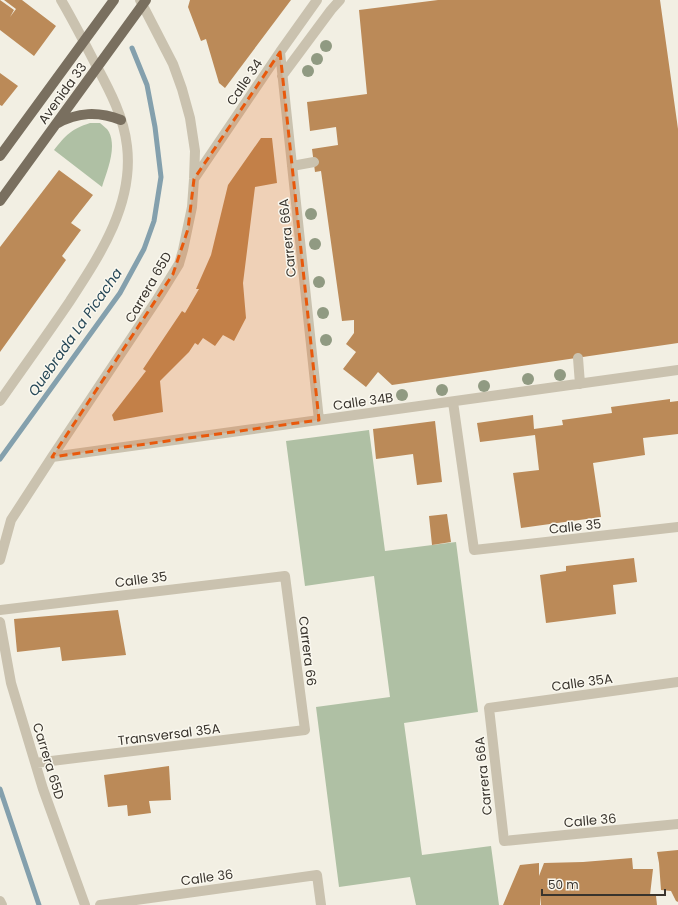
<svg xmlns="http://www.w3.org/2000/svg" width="678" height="905" font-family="Poppins,sans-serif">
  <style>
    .green { fill: #afc0a4 }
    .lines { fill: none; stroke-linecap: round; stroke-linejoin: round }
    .stream { stroke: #84a0ad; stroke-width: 5 }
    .building { fill: #bb8a58 }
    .minor { stroke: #cac2af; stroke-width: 10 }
    .major { stroke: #796f5f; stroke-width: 10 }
    .tree { fill: #909a82 }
    .marked { fill: #e8590c; fill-opacity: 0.2; stroke: #e8590c; stroke-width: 3; stroke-dasharray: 8 5; stroke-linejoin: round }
    .labels { text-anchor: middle; stroke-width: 3; stroke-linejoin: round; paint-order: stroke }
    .street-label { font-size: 13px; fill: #39342d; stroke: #faf8ef }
    .water-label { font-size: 14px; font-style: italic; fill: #254757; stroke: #faf8ef }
  </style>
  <rect width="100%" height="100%" fill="#f2efe3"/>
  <path class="green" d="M90,123H100C103,126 107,128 109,132C117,148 107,171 102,187L54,150C66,135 71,129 90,123Z
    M369,430L385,551L456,542L478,712L404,723L422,855L491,846L499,905H416L410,877L339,887L316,707L390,697L374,576L305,586L286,441Z"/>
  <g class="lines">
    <path class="stream" d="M0,459L120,293L144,249L154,221L161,177L155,127L147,85L132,48
      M0,789L39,905"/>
  </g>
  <path class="building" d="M0,0L14,10L10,17L16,9L4,0H22L56,26L34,56L0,30Z
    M190,0H291L225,88L219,83L206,39L201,41L188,7Z
    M438,0H660L678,129V343L392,385L378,372L366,387L343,369L356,352L346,344L354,333V320L342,321L321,171L315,172L312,149L338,145L336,127L310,131L307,102L367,94L359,10Z
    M0,73L18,86L2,106L0,105Z
    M261,138H272L277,183L255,187L243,283L246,318L234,341L223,335L215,346L203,338L198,345L195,343L189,352L160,381L163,412L114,421L112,415L146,371L143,369L182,311L185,313L199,289H196L211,255L228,185Z
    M59,170L93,195L71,223L81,230L62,256L66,260L0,352V247Z
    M670,399V402L678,401V434L643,438L645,455L593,463L601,517L521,528L513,473L539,470L535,435L480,442L477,423L533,415L534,429L563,425L562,420L612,413L611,407Z
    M435,421L442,482L417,485L413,454L376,459L373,429Z
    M447,514L451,542L432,545L429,516Z
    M634,558L637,582L613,585L616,614L546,623L540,575L566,571V566Z
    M118,610L126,655L62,661L60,647L17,652L14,619Z
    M169,766L171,800L149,801L151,813L128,816L127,805L108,807L104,775Z
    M678,850V902L676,901L671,891L661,890L659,863L657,852Z
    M632,858L633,869H653L650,895L656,896L657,905H541L540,896V905H503L520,865L539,863V876L544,863L583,862Z"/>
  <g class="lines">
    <path class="minor" d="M280,52L319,420
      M282,76L331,10L340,0
      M292,166L314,162
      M194,179L280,52L317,0
      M578,358L580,384
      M0,401C23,368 47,335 70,301C100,255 134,204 127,146C124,118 110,91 97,67C85,44 74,22 61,0
      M453,402L474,550L678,527
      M52,457L678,370
      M0,560L11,520L52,457L158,298L179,264L183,250L192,207L194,179L195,151L190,118L182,89L173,64L140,0
      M0,610L285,576L305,730L35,763
      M0,622L11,683L43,789L85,905
      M678,682L489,708L504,841L678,824
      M0,901L2,905
      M100,905L317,875L321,905"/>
    <path class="major" d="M56,124C78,112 98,111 121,120
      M0,156L114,0
      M0,201L146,0"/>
  </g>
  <g class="tree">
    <circle cx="326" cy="46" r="6"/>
    <circle cx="317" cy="59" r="6"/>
    <circle cx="308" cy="71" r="6"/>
    <circle cx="311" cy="214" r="6"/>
    <circle cx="315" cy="244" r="6"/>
    <circle cx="319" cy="282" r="6"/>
    <circle cx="323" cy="313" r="6"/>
    <circle cx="326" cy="340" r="6"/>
    <circle cx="560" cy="375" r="6"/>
    <circle cx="528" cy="379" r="6"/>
    <circle cx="484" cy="386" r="6"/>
    <circle cx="442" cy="390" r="6"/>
    <circle cx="402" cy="395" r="6"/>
  </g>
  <path class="marked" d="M280,52L319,420L52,457L173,274L188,229L194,179Z"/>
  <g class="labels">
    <g class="street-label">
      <text transform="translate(244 82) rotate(-56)" y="5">Calle 34</text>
      <text transform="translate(62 93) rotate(-54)" y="5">Avenida 33</text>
      <text transform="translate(287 238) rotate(-96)" y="5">Carrera 66A</text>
      <text transform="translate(148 287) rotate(-60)" y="5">Carrera 65D</text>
      <text transform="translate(363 401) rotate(-8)" y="5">Calle 34B</text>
      <text transform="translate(575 526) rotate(-6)" y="5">Calle 35</text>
      <text transform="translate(141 579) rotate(-7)" y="5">Calle 35</text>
      <text transform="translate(308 651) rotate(83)" y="5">Carrera 66</text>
      <text transform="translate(582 682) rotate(-8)" y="5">Calle 35A</text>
      <text transform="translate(169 734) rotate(-7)" y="5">Transversal 35A</text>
      <text transform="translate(49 761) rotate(73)" y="5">Carrera 65D</text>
      <text transform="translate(483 776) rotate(-96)" y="5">Carrera 66A</text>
      <text transform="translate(590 820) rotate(-5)" y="5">Calle 36</text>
      <text transform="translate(207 877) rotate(-8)" y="5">Calle 36</text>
    </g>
    <g class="water-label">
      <text transform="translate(75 332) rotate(-55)" y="5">Quebrada La Picacha</text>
    </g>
  </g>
  <path d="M542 889v6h123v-6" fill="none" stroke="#39342d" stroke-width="2"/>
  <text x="548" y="889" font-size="12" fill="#39342d" stroke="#faf8ef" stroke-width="3" paint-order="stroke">50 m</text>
</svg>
